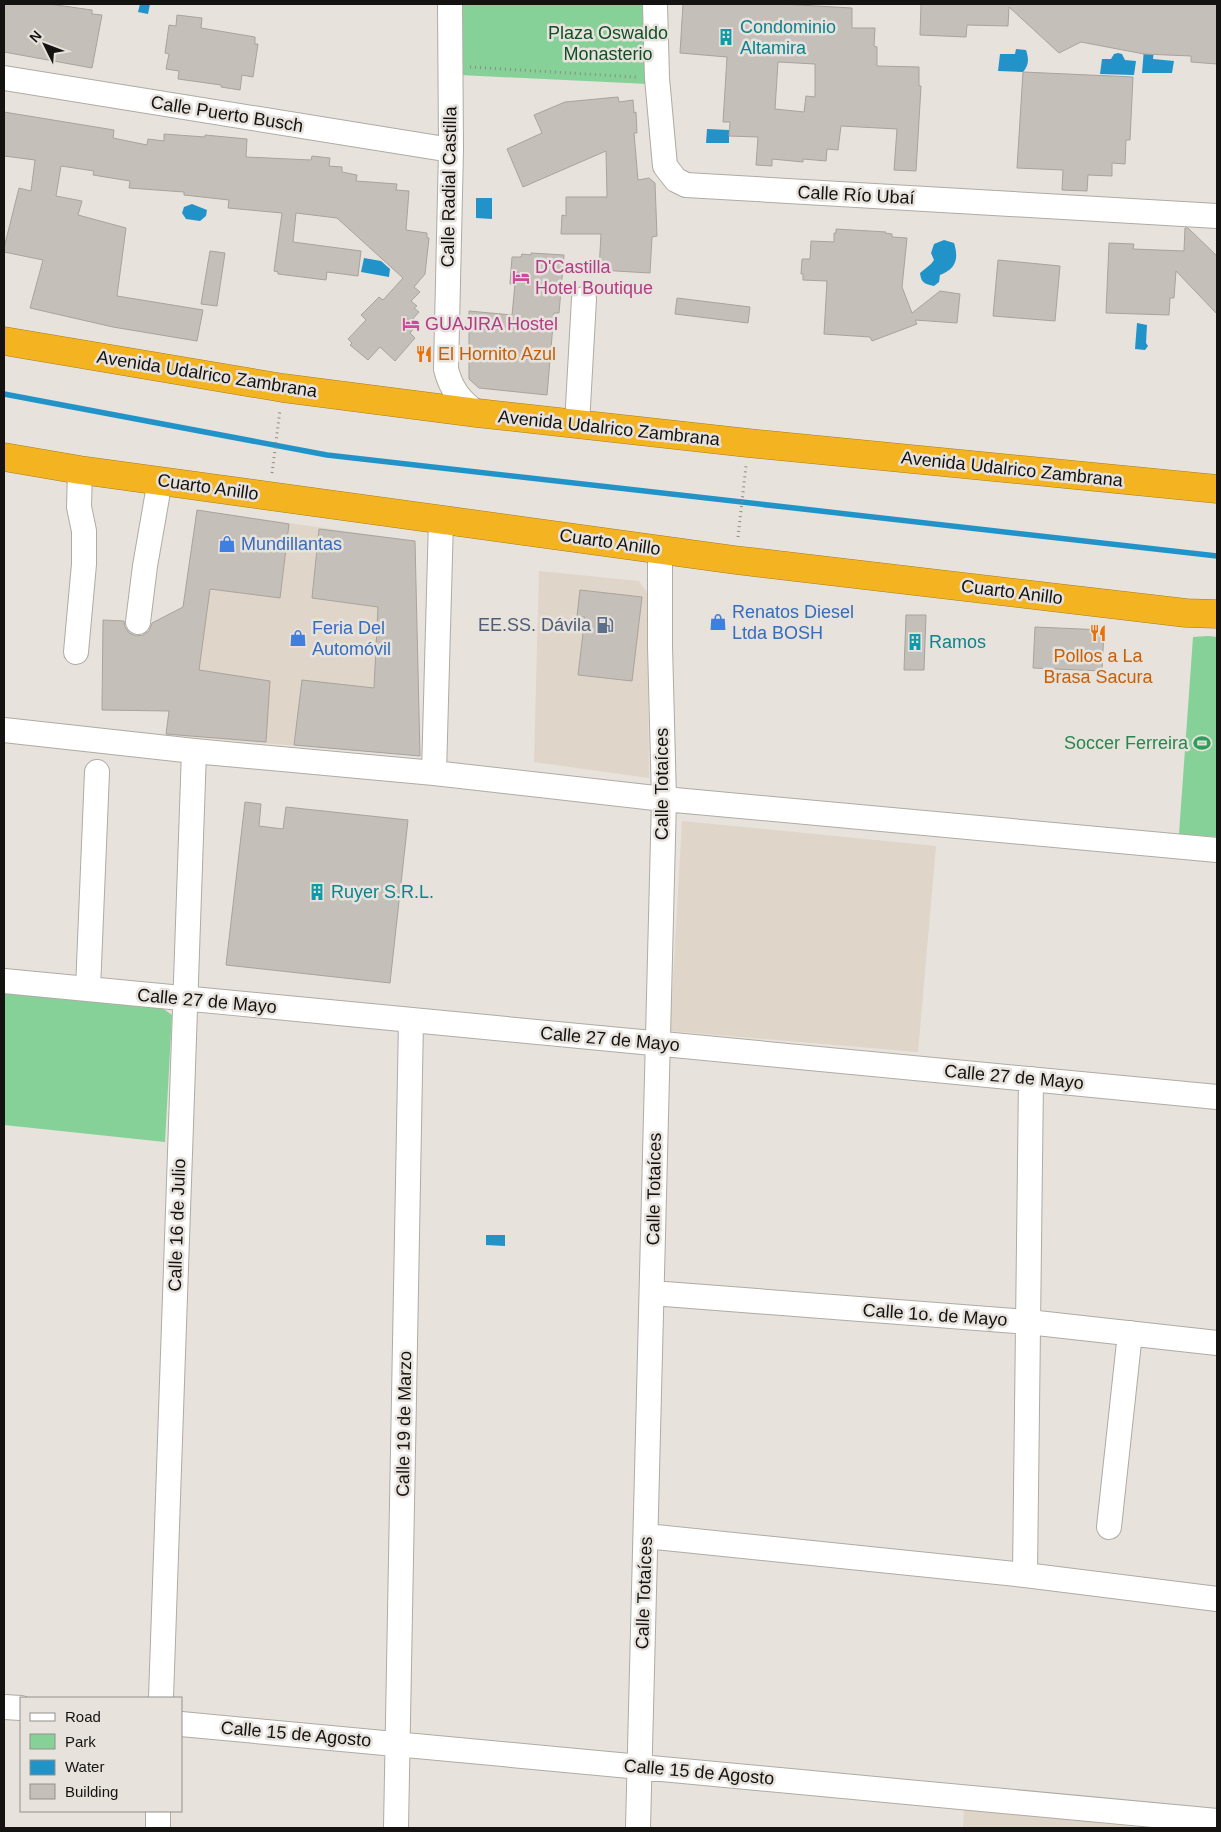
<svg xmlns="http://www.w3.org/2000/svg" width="1221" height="1832" font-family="Helvetica,sans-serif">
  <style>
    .built { fill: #dfd5c8 }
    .green { fill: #86d198 }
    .water { fill: #2293c9 }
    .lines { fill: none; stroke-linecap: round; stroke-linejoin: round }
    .stream { stroke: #2293c9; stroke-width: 5.5 }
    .building { fill: #c4bfb9; stroke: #a8a39d; fill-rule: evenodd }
    .minor-casing { stroke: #afaba4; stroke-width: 26 }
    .highway-casing { stroke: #a67c1c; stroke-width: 29 }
    .path { stroke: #8f8b87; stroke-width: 3; stroke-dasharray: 1 4; stroke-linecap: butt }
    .minor { stroke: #fff; stroke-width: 24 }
    .highway { stroke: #f4b422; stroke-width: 28 }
    .labels { text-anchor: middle; stroke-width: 5; stroke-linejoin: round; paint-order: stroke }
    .culture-label { font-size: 18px; fill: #0d838f; stroke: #e7e2dc; text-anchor: start }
    .park-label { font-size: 18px; fill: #105027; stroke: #e7e2dc }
    .street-label { font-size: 18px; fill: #151311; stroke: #e7e2dc }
    .hotel-label { font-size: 18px; fill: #b23c85; stroke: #e7e2dc; text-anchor: start }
    .food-label { font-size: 18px; fill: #c56008; stroke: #e7e2dc; text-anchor: start }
    .shop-label { font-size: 18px; fill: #366cbe; stroke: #e7e2dc; text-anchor: start }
    .service-label { font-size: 18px; fill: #4e5e75; stroke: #e7e2dc; text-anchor: end }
    .leisure-label { font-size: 18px; fill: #27864d; stroke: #e7e2dc; text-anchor: end }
  </style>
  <rect width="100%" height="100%" fill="#e7e2dc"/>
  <path class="built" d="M197,510L415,541L420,756L166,735Z
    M539,571L639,581L647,593L649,778L534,762Z
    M682,821L936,846L918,1052L670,1031Z
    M964,1807L1143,1828H963Z"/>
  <path class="green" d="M459,4H645L648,84L460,75Z
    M1208,636L1217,637V837L1179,834L1193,637Z
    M4,988L161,1007L172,1015L165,1142L4,1125Z"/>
  <path class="water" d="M140,4H150L148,14L138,12Z
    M1016,49L1026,50C1029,59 1029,65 1023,72L998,71L1000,54H1015Z
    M1144,49H1154L1153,59L1174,61L1172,73H1142Z
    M1118,53L1122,54L1125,60L1136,61L1134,75L1100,74L1102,59H1111L1114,54Z
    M707,129L729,130V143H706Z
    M476,198H492V219L476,218Z
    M192,204L207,210L206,216L200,221L186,219L182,213L184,207Z
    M944,240L954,243C959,259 956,269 940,275L939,282L934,286C925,284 921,283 920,273L931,264L934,260L931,253L934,244Z
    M364,258L381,261L390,269L389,277L361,272Z
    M1137,323L1147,325L1146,343L1148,346L1145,350L1135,349Z
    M486,1235H505V1246L486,1245Z"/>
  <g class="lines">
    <path class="stream" d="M4,394L327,455L1217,556"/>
  </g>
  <path class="building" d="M4,4H49L92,10V14L102,15L92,68L4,52Z
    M683,4H780L852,8V28H875L874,46L877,47V66L919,67V86H921L916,171L894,170L897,129L841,126L838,150L827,149L826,161L803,159V162L772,159V166L756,165L758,137L729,136L730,122H723L727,57L680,53ZM778,62L815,64V97L806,96L804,112L775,109Z
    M921,4H1217V64L1191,62V56L1144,54L1081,42L1059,53L1009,7L1008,26L967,25L966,37L920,35Z
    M177,15L202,18L201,28L255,37V44H258L253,77L242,75L240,90L221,87V85L178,79L179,71L166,69L169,54L165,53L169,25L176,26Z
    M1023,72L1133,77L1130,140H1126L1125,164L1112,163V176L1088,175L1087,191L1062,190L1063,170L1017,168Z
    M618,97L619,102L633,100L634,113L636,112L637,133H634L638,180L649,178L655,183L657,236L652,237L650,273L599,270L601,234H561L562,215L566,216V197H607L606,151L523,187L507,149L542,133L534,115L565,102Z
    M4,112L114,130L113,138L147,145L148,139L164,141V134L205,137V135L247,139L246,157L311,160L312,156L330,158L329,166L342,167V172L357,175L356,181L397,184L396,190L409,191L406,230L427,233V238H429L425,274L414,287L420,292L411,301L417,306L414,308L419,312L410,322L415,327L410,333L415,338L395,361L380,347L368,360L350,345L352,343L348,339L366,320L361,315L379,297L383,300L403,278L337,218L296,213L293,242L361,251L358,276L327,272L326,280L278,274V272L274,271L282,213L228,208L229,200L184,195V192L129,188L130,181L93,175L94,171L61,166L56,196L82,201L78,215L126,228L117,296L203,310L197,341L113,327L30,308L43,260L4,252V248L19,188L31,191L35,160L4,156Z
    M1185,228H1188L1217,256V314L1176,271L1174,298H1170L1169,315L1106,313L1109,243L1134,244L1133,249L1184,251Z
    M836,229L886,232L885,233L892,234V237L907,238L902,287L912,313L940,291L960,294L957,323L915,320L917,324L872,341L870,337L824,334L827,281L803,280V274H801L802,259H810L811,241L834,242V233H836Z
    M210,251L225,253L217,306L201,304Z
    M531,253L564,255L559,313H554L547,395L479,388L469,379V311L512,315L515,284H510L512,257H521L522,254L531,255Z
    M998,260L1060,266L1055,321L993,316Z
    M677,298L750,307L748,323L675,314Z
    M197,510L289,524L280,598L210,589L199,670L270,681L266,742L166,734L169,711L102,710L103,620L124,621L125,627L129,633L136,636L143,635L149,631L152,623L183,607Z
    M319,529L415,541L420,756L294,745L302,680L374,688L378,607L312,598Z
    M580,590L642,597L632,681L578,675L585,617L577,616Z
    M906,615H926L924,670H904Z
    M1035,627L1104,630L1102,671L1033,668Z
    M245,802L261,804L259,826L283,829L286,807L408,820L390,983L226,965Z"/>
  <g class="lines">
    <g class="minor-casing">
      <path id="minor" d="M450,4L451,150L446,369C451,389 460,401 477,413
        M655,4L657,78L665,166L676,180L686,185L1217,216
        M4,78L451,150
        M577,424L584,299
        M138,622L145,566L160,480
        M76,652L84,564V531L79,507L80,470
        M4,730L194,751L434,773L664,799L1217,850
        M434,773L441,520
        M4,981L1217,1097
        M88,989L97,772
        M652,1293L1028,1322L1217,1343
        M1109,1527L1130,1333
        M646,1536L1025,1575L1217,1599
        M1025,1575L1031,1079
        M161,1698L194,751
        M4,1707L21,1708
        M181,1724L1217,1821
        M158,1828V1811
        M396,1828L411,1020
        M638,1828L664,799L660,646V549"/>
    </g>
    <g class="highway-casing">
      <path id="highway" d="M4,341L283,388L477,413L748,443L1217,489
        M4,457L80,470L735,560L1186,613L1217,614"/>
    </g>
    <path class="path" d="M470,67L636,77
      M272,473L280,410
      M738,537L746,466"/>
    <use href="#minor" class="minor"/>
    <use href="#highway" class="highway"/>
  </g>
  <defs>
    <g id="building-bare" transform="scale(1.35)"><path d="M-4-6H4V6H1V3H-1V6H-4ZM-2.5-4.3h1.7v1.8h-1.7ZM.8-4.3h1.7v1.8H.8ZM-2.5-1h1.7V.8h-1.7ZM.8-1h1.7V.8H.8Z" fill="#0f9aa8" stroke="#e7e2dc" stroke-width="2.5" paint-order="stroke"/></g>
    <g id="hotel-bare" transform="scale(1.35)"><path d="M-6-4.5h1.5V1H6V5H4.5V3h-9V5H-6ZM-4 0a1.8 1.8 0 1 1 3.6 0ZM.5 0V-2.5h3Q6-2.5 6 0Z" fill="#d1479c" stroke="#e7e2dc" stroke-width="2.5" paint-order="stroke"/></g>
    <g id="restaurant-bare" transform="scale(1.35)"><path d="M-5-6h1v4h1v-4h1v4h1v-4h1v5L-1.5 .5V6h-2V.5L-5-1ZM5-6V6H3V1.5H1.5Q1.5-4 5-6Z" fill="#e8710a" stroke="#e7e2dc" stroke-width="2.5" paint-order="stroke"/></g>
    <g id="shop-bare" transform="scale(1.35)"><path d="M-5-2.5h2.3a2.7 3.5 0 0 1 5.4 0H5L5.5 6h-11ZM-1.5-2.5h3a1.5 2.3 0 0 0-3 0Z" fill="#3f7fe0" stroke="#e7e2dc" stroke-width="2.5" paint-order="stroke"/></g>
    <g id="fuel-bare" transform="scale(1.35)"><path d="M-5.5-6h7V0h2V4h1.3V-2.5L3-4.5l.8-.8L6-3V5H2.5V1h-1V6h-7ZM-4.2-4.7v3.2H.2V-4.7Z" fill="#5c6f8a" stroke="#e7e2dc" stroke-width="2.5" paint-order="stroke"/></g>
    <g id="stadium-bare" transform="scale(1.35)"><path d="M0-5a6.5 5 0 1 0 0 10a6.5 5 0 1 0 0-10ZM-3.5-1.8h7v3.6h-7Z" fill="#2e9e5b" stroke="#e7e2dc" stroke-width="2.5" paint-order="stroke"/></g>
  </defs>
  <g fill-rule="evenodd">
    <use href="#building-bare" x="726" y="37"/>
    <use href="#hotel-bare" x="521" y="277"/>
    <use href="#hotel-bare" x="411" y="324"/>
    <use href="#restaurant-bare" x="424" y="354"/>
    <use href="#shop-bare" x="227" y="544"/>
    <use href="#shop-bare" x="718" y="622"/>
    <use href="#fuel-bare" x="605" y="625"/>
    <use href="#restaurant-bare" x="1098" y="633"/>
    <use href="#shop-bare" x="298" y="638"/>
    <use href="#building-bare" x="915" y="642"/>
    <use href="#stadium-bare" x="1202" y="743"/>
    <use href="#building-bare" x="317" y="892"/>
  </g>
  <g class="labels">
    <g class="culture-label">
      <text x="740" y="33">Condominio<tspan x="740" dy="21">Altamira</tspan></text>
      <text x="929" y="648">Ramos</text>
      <text x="331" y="898">Ruyer S.R.L.</text>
    </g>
    <g class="park-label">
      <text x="608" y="39">Plaza Oswaldo<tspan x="608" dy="21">Monasterio</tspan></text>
    </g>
    <g class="street-label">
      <text transform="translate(227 114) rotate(9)" y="6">Calle Puerto Busch</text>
      <text transform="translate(449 187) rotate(-89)" y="6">Calle Radial Castilla</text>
      <text transform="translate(856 195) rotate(3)" y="6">Calle Río Ubaí</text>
      <text transform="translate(207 374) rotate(9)" y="6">Avenida Udalrico Zambrana</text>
      <text transform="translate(609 428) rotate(6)" y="6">Avenida Udalrico Zambrana</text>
      <text transform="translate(1012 469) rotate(6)" y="6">Avenida Udalrico Zambrana</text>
      <text transform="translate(208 487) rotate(8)" y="6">Cuarto Anillo</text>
      <text transform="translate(610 542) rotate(8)" y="6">Cuarto Anillo</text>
      <text transform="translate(1012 592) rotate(7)" y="6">Cuarto Anillo</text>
      <text transform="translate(662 784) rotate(-90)" y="6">Calle Totaíces</text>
      <text transform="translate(207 1001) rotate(5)" y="6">Calle 27 de Mayo</text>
      <text transform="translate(610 1039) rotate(5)" y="6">Calle 27 de Mayo</text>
      <text transform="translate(1014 1077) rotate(5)" y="6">Calle 27 de Mayo</text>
      <text transform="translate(654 1189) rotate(-89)" y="6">Calle Totaíces</text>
      <text transform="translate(177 1225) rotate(-88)" y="6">Calle 16 de Julio</text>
      <text transform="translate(935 1315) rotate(4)" y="6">Calle 1o. de Mayo</text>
      <text transform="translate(404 1424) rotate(-89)" y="6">Calle 19 de Marzo</text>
      <text transform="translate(644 1593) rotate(-88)" y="6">Calle Totaíces</text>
      <text transform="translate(296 1734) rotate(5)" y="6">Calle 15 de Agosto</text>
      <text transform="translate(699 1772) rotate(5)" y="6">Calle 15 de Agosto</text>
    </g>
    <g class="hotel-label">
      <text x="535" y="273">D'Castilla<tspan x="535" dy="21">Hotel Boutique</tspan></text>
      <text x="425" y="330">GUAJIRA Hostel</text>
    </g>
    <g class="food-label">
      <text x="438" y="360">El Hornito Azul</text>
      <text x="1098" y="662" text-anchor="middle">Pollos a La<tspan x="1098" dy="21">Brasa Sacura</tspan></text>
    </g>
    <g class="shop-label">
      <text x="241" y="550">Mundillantas</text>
      <text x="732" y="618">Renatos Diesel<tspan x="732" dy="21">Ltda BOSH</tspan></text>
      <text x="312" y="634">Feria Del<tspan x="312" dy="21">Automóvil</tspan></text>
    </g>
    <g class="service-label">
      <text x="591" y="631">EE.SS. Dávila</text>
    </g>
    <g class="leisure-label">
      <text x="1188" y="749">Soccer Ferreira</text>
    </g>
  </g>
  <rect width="1221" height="1832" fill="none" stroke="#151311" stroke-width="10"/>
  <rect x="20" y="1697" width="162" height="115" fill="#e7e2dc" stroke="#938f8b"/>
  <rect x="30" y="1713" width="25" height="8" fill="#ffffff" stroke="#938f8b"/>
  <text x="65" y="1722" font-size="15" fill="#151311">Road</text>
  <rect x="30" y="1734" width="25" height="15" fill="#86d198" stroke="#938f8b"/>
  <text x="65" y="1747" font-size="15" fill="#151311">Park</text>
  <rect x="30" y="1760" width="25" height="15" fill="#2293c9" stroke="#938f8b"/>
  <text x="65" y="1772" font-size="15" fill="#151311">Water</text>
  <rect x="30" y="1784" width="25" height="15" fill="#c4bfb9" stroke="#938f8b"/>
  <text x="65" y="1797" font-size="15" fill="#151311">Building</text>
  <g transform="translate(45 45) rotate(312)" stroke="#e7e2dc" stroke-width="4" paint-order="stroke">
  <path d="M0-4L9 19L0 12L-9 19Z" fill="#151311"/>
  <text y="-8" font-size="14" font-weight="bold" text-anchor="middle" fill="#151311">N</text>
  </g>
</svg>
